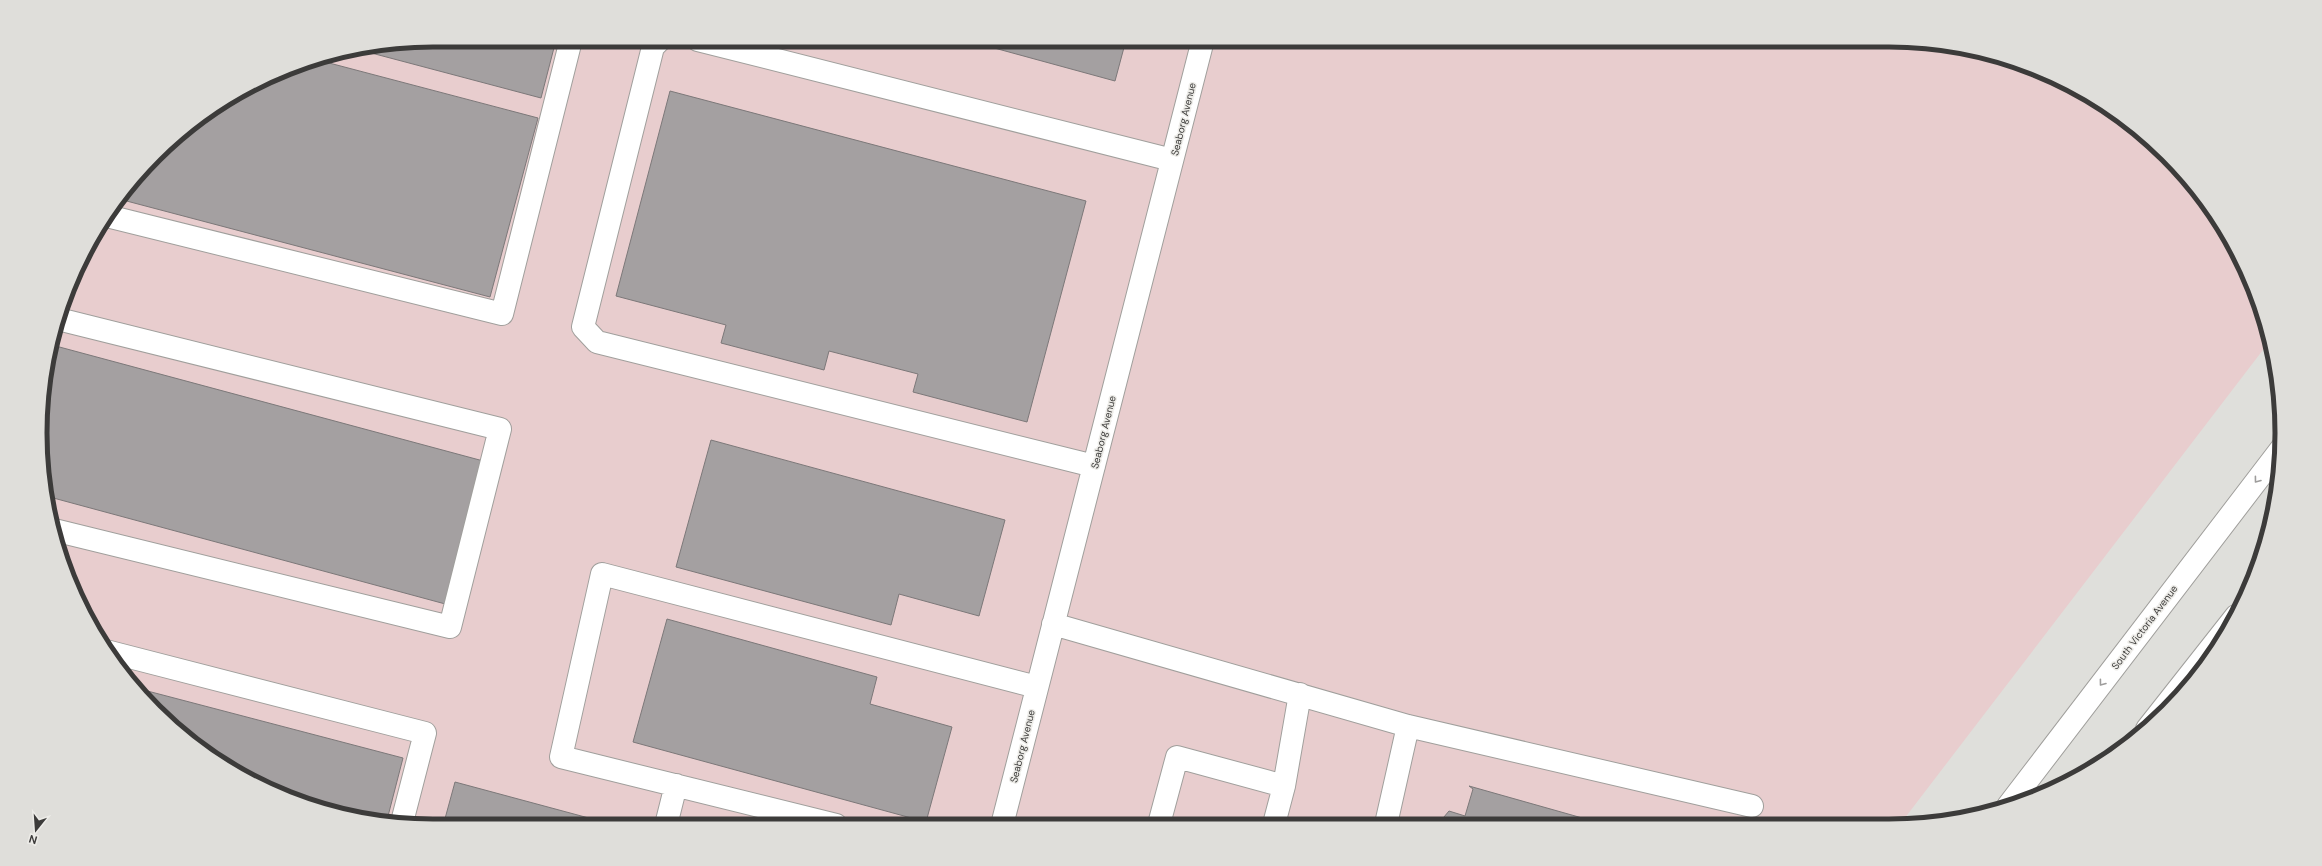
<svg xmlns="http://www.w3.org/2000/svg" width="2322" height="866" font-family="'DM Sans',sans-serif">
  <style>
    .industrial { fill: #e8cdce }
    .building { fill: #a4a0a1; stroke: #7c7879 }
    .lines { fill: none; stroke-linecap: round; stroke-linejoin: round }
    .minor-casing { stroke: #a09f9c; stroke-width: 24 }
    .major-casing { stroke: #a09f9c; stroke-width: 24 }
    .minor { stroke: #fff; stroke-width: 22 }
    .major { stroke: #fff; stroke-width: 22 }
    .oneway { stroke: #9e9d9c }
    .labels { text-anchor: middle; stroke-width: 3; stroke-linejoin: round; paint-order: stroke }
    .street-label { font-size: 10px; fill: #3c3b3a; stroke: #edece8 }
    .rim { fill: none; stroke: #3c3b3a; stroke-width: 5 }
  </style>
  <rect width="100%" height="100%" fill="#dfdfdb"/>
  <path class="industrial" d="M433,40H1889L1991,53L2063,81L2128,121L2185,174L2229,237L2261,307L2269,342L1901,823L433,826L331,813L259,785L194,745L155,711L106,651L70,583L48,510L41,458L43,381L61,306L93,237L137,174L174,137L237,93L306,61L357,48Z"/>
  <path class="building" d="M433,40H556L541,98L360,50V47Z
    M965,40H1126L1115,81Z
    M314,59L538,118L490,297L119,199L137,174L174,137L237,93Z
    M670,91L1086,201L1027,422L913,392L918,374L829,351L824,370L721,343L726,325L616,296Z
    M52,345L487,462L449,605L46,496L41,458L43,381Z
    M711,440L1005,520L979,616L899,594L891,625L676,567Z
    M667,619L877,677L870,704L952,727L926,822L633,742Z
    M136,688L403,758L387,820L331,813L259,785L194,745L155,711Z
    M455,782L611,824V826H443Z
    M1469,786L1600,823L1438,824L1449,811L1465,816L1473,789Z"/>
  <g class="lines">
    <g class="minor-casing">
      <path id="minor" d="M660,40L653,47L583,327L597,342L1094,466
        M698,40L1172,160
        M107,216L502,314L571,40
        M54,530L450,627L500,429L58,319
        M1053,624L1408,726L1752,806
        M106,651L425,733L402,822
        M1159,824L1177,757L1284,786
        M1274,824L1284,786L1300,694
        M1386,824L1408,726
        M666,825L676,785
        M836,825L561,757L602,574L1037,687
        M1002,825L1203,40"/>
    </g>
    <g class="major-casing">
      <path id="major" d="M2147,729L2236,616
        M2008,806L2281,449"/>
    </g>
    <use href="#minor" class="minor"/>
    <use href="#major" class="major"/>
  </g>
  <defs><path id="oneway-chevron" d="M-2-3.5L2.5 0L-2 3.5" fill="none" stroke-width="1.6" stroke-linecap="round" stroke-linejoin="round"/></defs>
  <g class="oneway">
    <use href="#oneway-chevron" transform="translate(2257 480) rotate(127)"/>
    <use href="#oneway-chevron" transform="translate(2102 683) rotate(127)"/>
  </g>
  <g class="labels">
    <g class="street-label">
      <text transform="translate(1183 119) rotate(-76)" y="4">Seaborg Avenue</text>
      <text transform="translate(1103 432) rotate(-76)" y="4">Seaborg Avenue</text>
      <text transform="translate(2144 627) rotate(-53)" y="4">South Victoria Avenue</text>
      <text transform="translate(1022 746) rotate(-76)" y="4">Seaborg Avenue</text>
    </g>
  </g>
  <path d="M0 0H2322V866H0ZM433 47H1889A386 386 0 0 1 2275 433V433A386 386 0 0 1 1889 819H433A386 386 0 0 1 47 433V433A386 386 0 0 1 433 47Z" fill="#dfdeda" fill-rule="evenodd"/>
  <path class="rim" d="M433 47H1889A386 386 0 0 1 2275 433V433A386 386 0 0 1 1889 819H433A386 386 0 0 1 47 433V433A386 386 0 0 1 433 47Z"/>
  <g transform="translate(36 830) rotate(197)" stroke="#edece8" stroke-width="3" paint-order="stroke">
  <path d="M0-3L7 15L0 10L-7 15Z" fill="#3c3b3a"/>
  <text y="-6" font-size="11" font-weight="bold" text-anchor="middle" fill="#3c3b3a">N</text>
  </g>
</svg>
